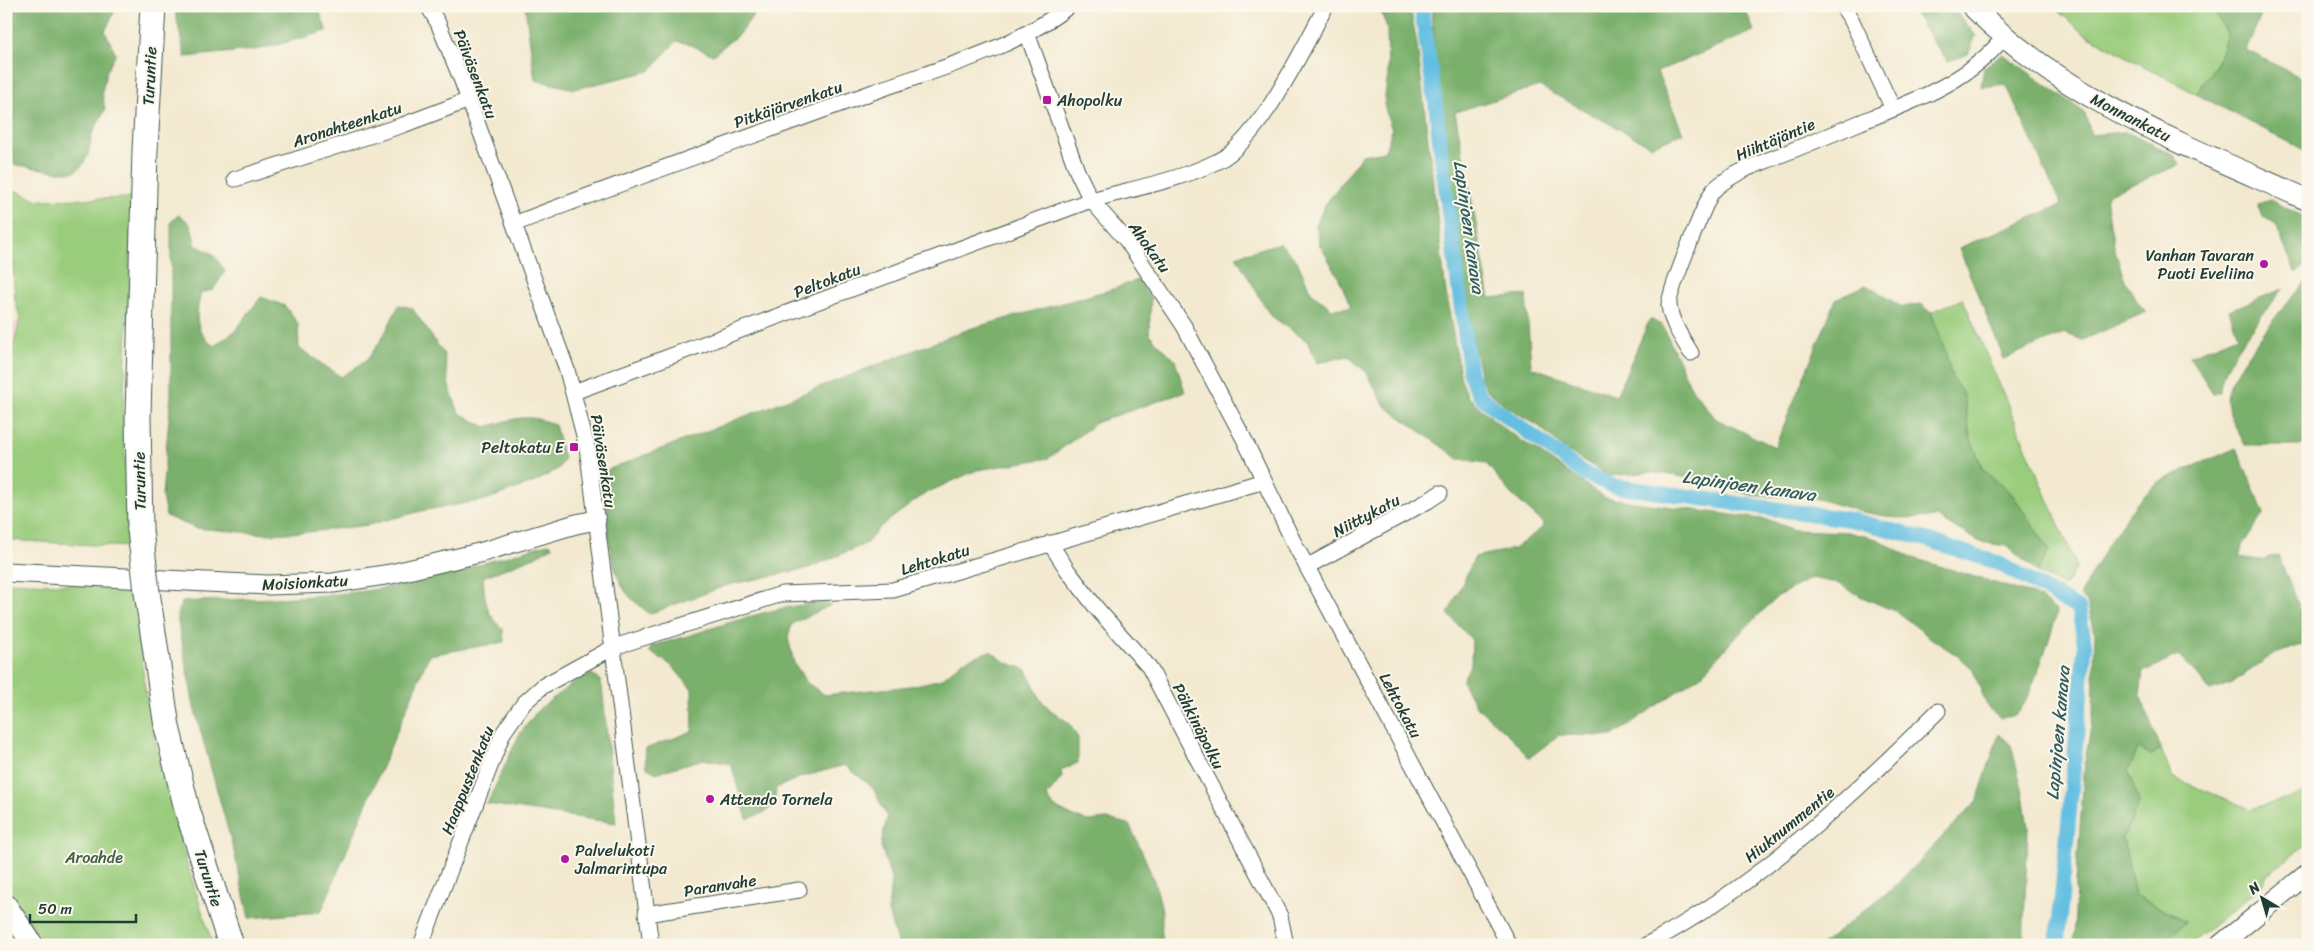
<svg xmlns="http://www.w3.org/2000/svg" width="2314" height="951" font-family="Sriracha,sans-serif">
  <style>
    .built { fill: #f7d0ce }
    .green { fill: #99cc7c; stroke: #5c8458 }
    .forest { fill: #7ab06c; stroke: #4c7650 }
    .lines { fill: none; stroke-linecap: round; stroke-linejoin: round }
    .canal { stroke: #63bfe1; stroke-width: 15 }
    .minor-casing { stroke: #3f574b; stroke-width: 17 }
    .tertiary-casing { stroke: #3f574b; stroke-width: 21 }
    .secondary-casing { stroke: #3f574b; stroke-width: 23 }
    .trunk-casing { stroke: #3f574b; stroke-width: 27 }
    .minor { stroke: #fff; stroke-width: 15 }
    .tertiary { stroke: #fff; stroke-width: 19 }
    .secondary { stroke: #fff; stroke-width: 21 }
    .trunk { stroke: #fff; stroke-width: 25 }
    .trunk-bridge-casing { stroke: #3f574b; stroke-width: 27; stroke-linecap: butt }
    .trunk-bridge { stroke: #fff; stroke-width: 25 }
    .poi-dot { fill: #b5179e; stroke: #fbf7ec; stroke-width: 2 }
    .labels { text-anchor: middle; stroke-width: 4; stroke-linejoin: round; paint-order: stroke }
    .street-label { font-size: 16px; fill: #1f3d34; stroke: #fbf7ec }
    .poi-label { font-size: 16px; fill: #1f3d34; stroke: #fbf7ec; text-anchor: start }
    .park-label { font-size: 16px; fill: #3e6146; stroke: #fbf7ec }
    .water-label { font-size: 18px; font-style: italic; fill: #305e5f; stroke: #fbf7ec }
  </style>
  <rect width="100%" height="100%" fill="#fbf7ec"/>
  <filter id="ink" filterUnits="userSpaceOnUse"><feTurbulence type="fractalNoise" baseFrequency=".02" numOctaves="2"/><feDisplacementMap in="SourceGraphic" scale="10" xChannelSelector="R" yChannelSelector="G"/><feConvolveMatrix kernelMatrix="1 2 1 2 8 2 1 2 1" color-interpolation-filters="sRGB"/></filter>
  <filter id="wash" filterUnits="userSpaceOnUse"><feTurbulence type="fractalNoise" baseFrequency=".0096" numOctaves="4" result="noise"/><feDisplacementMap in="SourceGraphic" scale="20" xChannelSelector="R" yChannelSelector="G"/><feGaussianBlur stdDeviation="1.12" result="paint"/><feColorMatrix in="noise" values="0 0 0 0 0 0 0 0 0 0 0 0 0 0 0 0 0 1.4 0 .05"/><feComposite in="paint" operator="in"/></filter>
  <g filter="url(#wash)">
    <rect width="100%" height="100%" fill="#f3e9d0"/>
    <path class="built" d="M20,319L15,341L6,362V325Z"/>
    <path class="green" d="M2052,6H2210L2227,33L2218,61L2196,94L2085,34Z
      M6,187L39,200L133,198L123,415L129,547L6,540V362L15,341L20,319L15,299L12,254L6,232Z
      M1963,299L2077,567L2064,587L2037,572L2049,550L2012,494L1983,469L1970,437L1964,395L1952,378L1945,350L1931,312Z
      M6,582L133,587L145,690L163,777L186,861L213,945H46L6,889Z
      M2139,748L2151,755L2161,749L2172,777L2250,809L2291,798L2308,790V843L2266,876L2264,884L2189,945H2161L2186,921L2135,895L2123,838L2139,802L2128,771Z"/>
    <path class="forest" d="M6,6H117L105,31L116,54L107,70L102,92L105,110L92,134L88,155L82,166L74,172H60L6,163Z
      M174,6H317L327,31L262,49L185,57Z
      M525,6H786L757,10L740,33L713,55L689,44L676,41L650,71L575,89L535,80Z
      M1379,6H1410L1417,45L1446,293L1461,380L1468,397L1502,427L1605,498L1769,520L1795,530L1847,532L1877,539L1910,557L2034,595L2057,611C2055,626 2028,702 2019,712C2015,716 2006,717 2001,718L1988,708L1972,668L1958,656L1932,639L1897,612L1862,597L1837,583L1811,578L1778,596L1731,642L1704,673L1612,736L1559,735L1529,758L1513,739L1476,706L1462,681L1471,664L1472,640L1448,614L1475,557L1514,549L1542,528L1543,523L1510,493L1486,463L1459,459L1385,406L1367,373L1348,356L1317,363L1307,341L1270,315L1236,256L1280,243L1297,261L1311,292L1332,309L1351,307L1338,276L1320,245L1316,225L1325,205L1362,155L1385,151L1392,130L1384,105L1388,73L1387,28Z
      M1431,6H1744L1754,31L1657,72L1683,133L1651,146L1539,86L1455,112L1490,298L1526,295L1531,367L1616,396L1650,319L1663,326L1690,386L1716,419L1775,447L1836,299L1866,285L1902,307L1921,304L1931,312L1945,350L1952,378L1964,395L1970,437L1982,469L2012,494L2049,550L2037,572L2007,546L1980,542L1937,517L1897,518L1863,512L1811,497L1755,496L1697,479L1650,472L1609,476L1563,448L1540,427L1506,406L1487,390L1481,379L1467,308L1435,59Z
      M1911,6H1951L1976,36L1968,54L1948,61L1931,40Z
      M2210,6H2265L2246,50L2308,81V152L2196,94L2218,62L2227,33Z
      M2003,54L2085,113L2091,135L2125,132L2173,154L2180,165L2106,195C2112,239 2116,278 2146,312L2083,340L2064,333L2004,359L1959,248L2061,205L2006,84L1981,87L1984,67Z
      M2270,200L2308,219V263L2296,274L2275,223L2263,217L2258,204Z
      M178,215C192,221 193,231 195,245L213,254L225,271L213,290L201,293C195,315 194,332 214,346L235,331L261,297L285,306L298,324L299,348L341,377L367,360L383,337L399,305L412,308L444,354L449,386L459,413L486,427C515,419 526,412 555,425L564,459L558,469L535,482L485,500L421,511L368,525L309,532L266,534L195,528L166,516L162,496L171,395V222Z
      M2308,279V445H2245C2237,428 2224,411 2228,391C2233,369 2290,297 2308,279Z
      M1138,280L1151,298L1149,334L1175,360L1185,392L1097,422L1049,458L977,470L926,493L881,526L867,543L809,568L728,585L649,614C641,606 629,598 624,589C604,554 607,508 607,470L969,329L1113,289Z
      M2283,289C2266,311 2218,365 2220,392L2213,393L2189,356L2238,336L2229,310Z
      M2236,448L2264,513L2244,543L2239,557L2259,560L2278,555L2308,628V643L2272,655L2232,683L2210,691L2193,669L2179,656L2143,672L2140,695L2161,749L2151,755L2139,748L2128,771L2139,802L2123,838L2135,895L2186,922L2161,945H2074L2076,882L2085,761L2093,716L2095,632L2087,602L2080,596C2096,564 2129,503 2159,483C2179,471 2213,459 2236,448Z
      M550,543L552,547L535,557L483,577C485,600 485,613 503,629L504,642L429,655L321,912L249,918L235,855L194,707L177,616L182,602C248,598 320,599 384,588C441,578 496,559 550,543Z
      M826,603L831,605L792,624L788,638L794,663L807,683L825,695L911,686L942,679L963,661L990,651L1005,662L1027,670L1040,699L1051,710L1069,723L1078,738V763L1061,770L1062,777L1047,796L1054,807L1074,817L1089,821L1107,819L1129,824C1141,850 1155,877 1161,906C1164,919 1159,932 1164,945H898L888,912L891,879L881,846L887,817L873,788L845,765L801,777L776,788L775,805L763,813L747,819L731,764L703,759L656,773L646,767L645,749L693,731L692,689L671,665L650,652L651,646C710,632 766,605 826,603Z
      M592,674L599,679L602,686L616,823L487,804L519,735L539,709L583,676Z
      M1999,734L2011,745L2023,793L2028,828L2023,945H1821L1893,888L1977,801Z"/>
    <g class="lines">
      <path class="canal" d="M1421,6L1436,107L1442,162L1470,373L1479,395L1496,409L1585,474L1614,486L1853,520L1925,539L1998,563L2079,609L2085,647L2057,945"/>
    </g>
  </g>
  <g filter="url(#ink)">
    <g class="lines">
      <g class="minor-casing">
        <path id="minor" d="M428,6L438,23L462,81L567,370L587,447L651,945
          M1842,6L1851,19L1893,109
          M1027,33L1077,171L1091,200L1127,241L1184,326L1245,441L1293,541L1509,945
          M235,179L403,125L469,100
          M514,224C633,178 753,136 873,92C937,69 1015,49 1069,6
          M1691,353C1682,338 1671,323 1669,305C1668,294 1706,200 1713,191C1722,181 1736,174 1748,168C1786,153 1823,138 1861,122C1912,102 1969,82 2004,37
          M574,392L1091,200C1134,188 1178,181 1218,161C1260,140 1303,48 1326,6
          M1050,543L1068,571L1098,610L1149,667L1280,916L1286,945
          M1308,566L1428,501L1440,493
          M646,914L799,890
          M421,945L503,733L524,703L543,686L614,647L782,594L893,590L1264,481
          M1646,945C1757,886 1849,799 1938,711"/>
      </g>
      <g class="tertiary-casing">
        <path id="tertiary" d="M6,572L268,585L333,583L391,574L479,553L576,524L596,520
          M2220,945L2308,873"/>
      </g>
      <g class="secondary-casing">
        <path id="secondary" d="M1972,6C2064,100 2190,147 2308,200
          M6,905L33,945"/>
      </g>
      <g class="trunk-casing">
        <path id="trunk" d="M140,530L138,417L145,150L153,6
          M147,592L167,727L187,809L231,945"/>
      </g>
      <use href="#minor" class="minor"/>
      <use href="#tertiary" class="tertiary"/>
      <use href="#secondary" class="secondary"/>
      <use href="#trunk" class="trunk"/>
      <g class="trunk-bridge-casing">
        <path id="trunk-bridge" d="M140,530L147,592"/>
      </g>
      <use href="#trunk-bridge" class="trunk-bridge"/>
    </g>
  </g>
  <g class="poi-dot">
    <rect x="1042" y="95" width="10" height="10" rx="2.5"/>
    <circle cx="2264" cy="264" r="5"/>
    <rect x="569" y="442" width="10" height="10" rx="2.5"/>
    <circle cx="710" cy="799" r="5"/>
    <circle cx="565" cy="859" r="5"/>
  </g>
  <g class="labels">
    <g class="street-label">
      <text transform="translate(476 74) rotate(69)" y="6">Päiväsenkatu</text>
      <text transform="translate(149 76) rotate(-87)" y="6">Turuntie</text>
      <text transform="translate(788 104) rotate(-19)" y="6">Pitkäjärvenkatu</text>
      <text transform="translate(2131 117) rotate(27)" y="6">Monnankatu</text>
      <text transform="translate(347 124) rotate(-18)" y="6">Aronahteenkatu</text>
      <text transform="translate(1775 139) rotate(-23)" y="6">Hiihtäjäntie</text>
      <text transform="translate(1150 247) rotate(54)" y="6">Ahokatu</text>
      <text transform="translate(827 280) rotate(-21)" y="6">Peltokatu</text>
      <text transform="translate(604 461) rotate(81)" y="6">Päiväsenkatu</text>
      <text transform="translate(139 481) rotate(-91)" y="6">Turuntie</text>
      <text transform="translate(1366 515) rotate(-28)" y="6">Niittykatu</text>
      <text transform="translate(935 559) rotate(-17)" y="6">Lehtokatu</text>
      <text transform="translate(305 582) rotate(-3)" y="6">Moisionkatu</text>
      <text transform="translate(1401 705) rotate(62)" y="6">Lehtokatu</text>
      <text transform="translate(1199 726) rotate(63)" y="6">Pähkinäpolku</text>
      <text transform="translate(467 780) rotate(-68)" y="6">Haappustenkatu</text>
      <text transform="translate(1789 824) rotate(-39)" y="6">Hiuknummentie</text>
      <text transform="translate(209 878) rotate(72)" y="6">Turuntie</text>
      <text transform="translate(720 885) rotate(-9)" y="6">Paranvahe</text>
    </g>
    <g class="poi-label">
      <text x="1057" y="106">Ahopolku</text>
      <text x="2254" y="261" text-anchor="end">Vanhan Tavaran<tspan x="2254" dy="18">Puoti Eveliina</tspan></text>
      <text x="564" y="453" text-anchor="end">Peltokatu E</text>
      <text x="720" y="805">Attendo Tornela</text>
      <text x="575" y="856">Palvelukoti<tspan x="575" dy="18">Jalmarintupa</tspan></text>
    </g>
    <g class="park-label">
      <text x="94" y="863">Aroahde</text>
    </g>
    <g class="water-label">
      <text transform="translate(1469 227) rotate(82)" y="6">Lapinjoen kanava</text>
      <text transform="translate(1749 486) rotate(8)" y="6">Lapinjoen kanava</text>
      <text transform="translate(2058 733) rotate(-85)" y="6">Lapinjoen kanava</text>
    </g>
  </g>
  <rect width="2314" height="951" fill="none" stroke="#fbf7ec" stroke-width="25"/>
  <g transform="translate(2262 898) rotate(322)" stroke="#fbf7ec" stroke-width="4" paint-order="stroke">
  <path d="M0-4L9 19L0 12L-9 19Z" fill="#1f3d34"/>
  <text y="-8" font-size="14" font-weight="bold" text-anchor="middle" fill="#1f3d34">N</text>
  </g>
  <path d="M30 914v8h106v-8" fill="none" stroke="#1f3d34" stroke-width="2.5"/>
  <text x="38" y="914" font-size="15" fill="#1f3d34" stroke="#fbf7ec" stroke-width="4" paint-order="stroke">50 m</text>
</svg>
